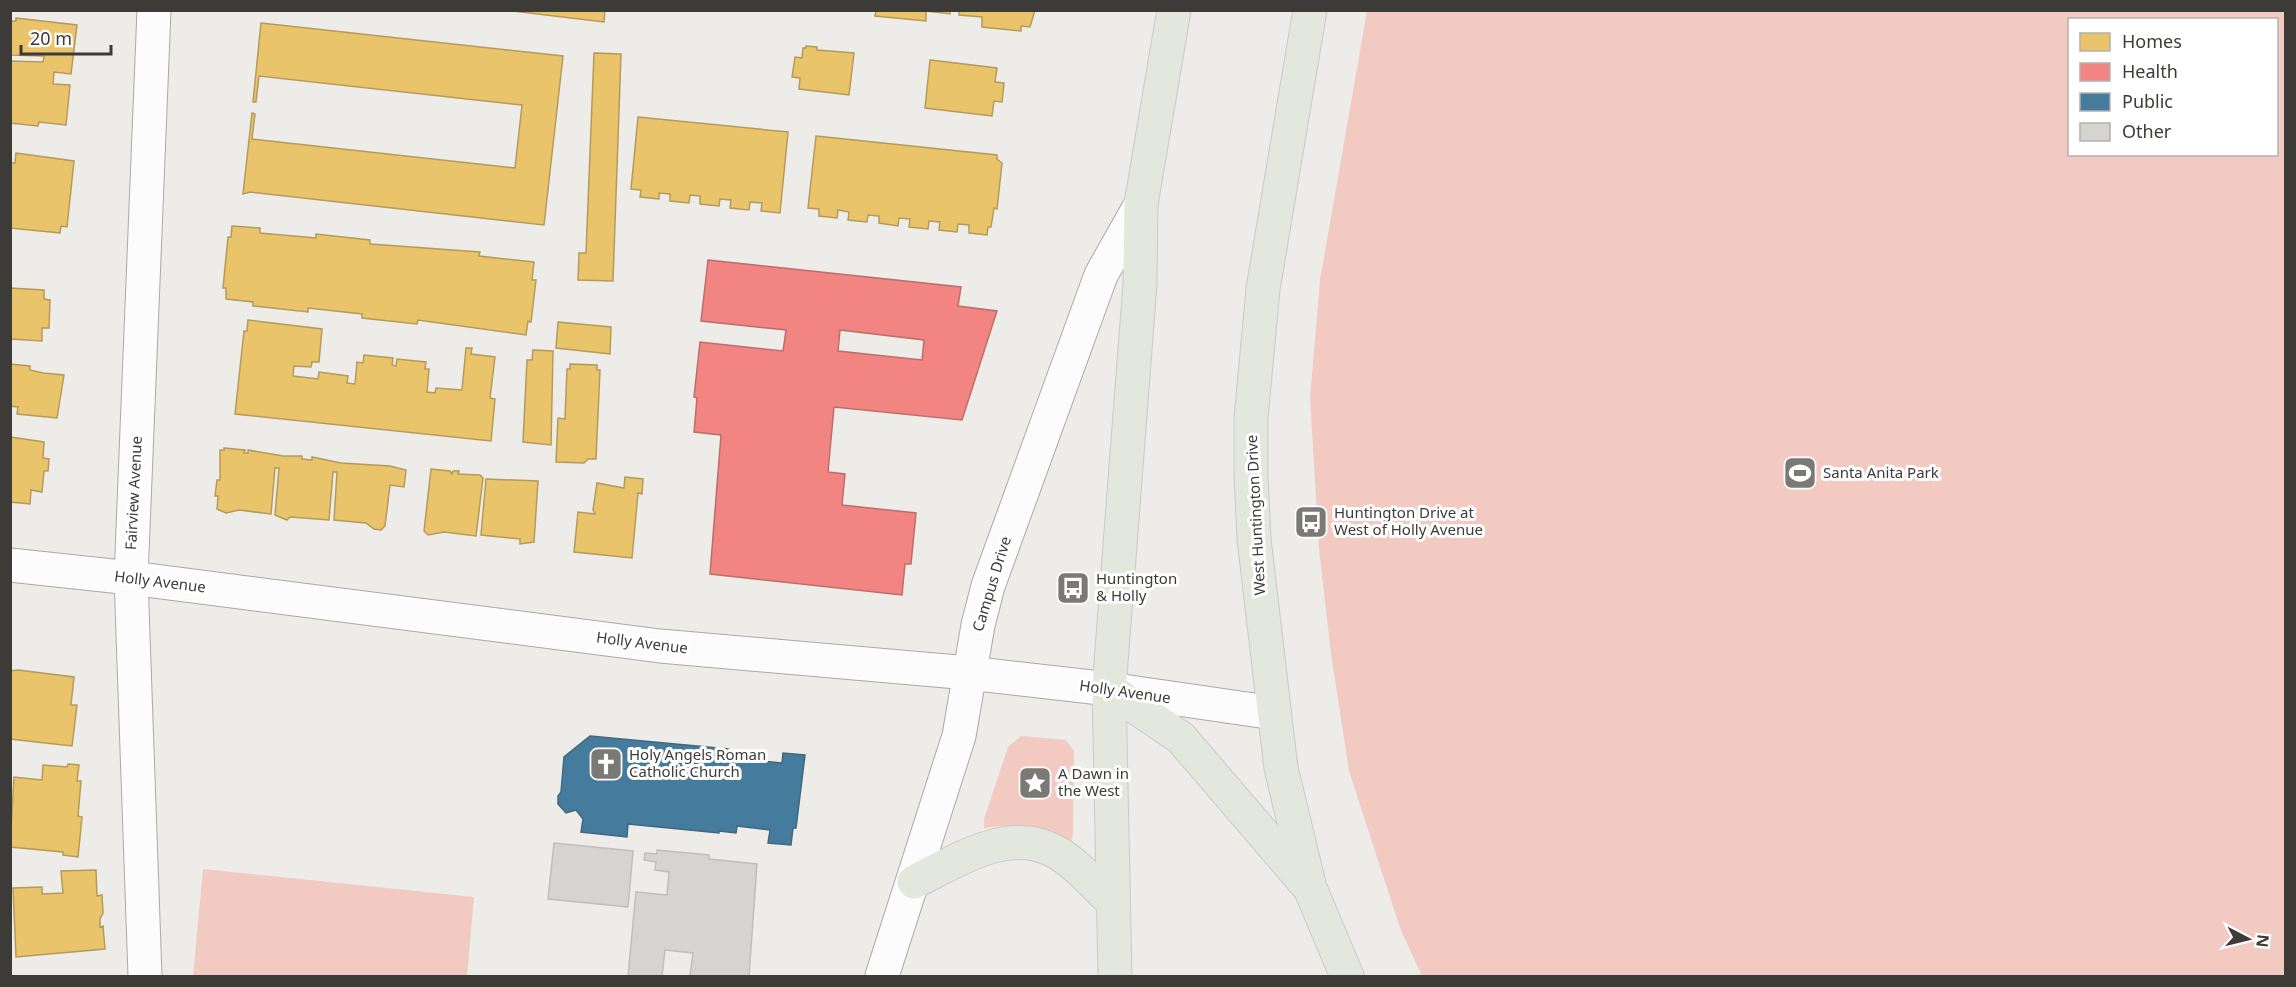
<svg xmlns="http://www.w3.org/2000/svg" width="2296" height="987" font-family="'Noto Sans',sans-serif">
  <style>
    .park { fill: #f2cac2; fill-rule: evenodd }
    .homes { fill: #e9c46a; stroke: #b59b5b; stroke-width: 1.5 }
    .health { fill: #f28482; stroke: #bb6e6c; stroke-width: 1.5; fill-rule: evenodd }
    .public { fill: #457b9d; stroke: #42687f; stroke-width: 1.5 }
    .building { fill: #d6d4d1; stroke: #c0bebb; stroke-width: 1.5 }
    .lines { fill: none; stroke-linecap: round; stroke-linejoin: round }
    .secondary-casing { stroke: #aaa9a7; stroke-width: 35 }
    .primary-casing { stroke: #cac9c8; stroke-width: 35 }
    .secondary { stroke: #fcfcfc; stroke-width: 33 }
    .primary { stroke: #e4e7dd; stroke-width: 33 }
    .labels { text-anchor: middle; stroke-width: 6; stroke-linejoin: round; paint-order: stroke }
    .poi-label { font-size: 15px; fill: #3c3b38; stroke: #fff; text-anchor: start }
    .street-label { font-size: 15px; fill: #3c3b38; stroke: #fff }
  </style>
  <rect width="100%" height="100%" fill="#edece8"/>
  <path class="park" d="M1367,11H2285V976H1422L1400,928L1349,771L1331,654L1319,549L1310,397L1320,280ZM2070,20H2276V154H2070Z
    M1021,736L1066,740L1074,751L1073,834L1071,841C1038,826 1020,823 984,828V819L1008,747Z
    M203,869L474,897L467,976H193Z"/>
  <path class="homes" d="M503,10H605L604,22Z
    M876,10H950V14L926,11V21L875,16Z
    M959,10H1035L1030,27L1021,26V31L982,27V17L959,15Z
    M16,18L77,25L71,74L54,72L53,84L70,85L66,125L39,122L38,126L10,123V61L43,62L44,56L10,55V21H16Z
    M261,23L563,56L544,225L250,192L243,194L252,113L255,114L252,139L515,168L522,105L259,76L256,102H253Z
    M806,46L817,47V50L854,53L849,95L799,89L800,78L792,77L795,57L802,58L803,48H806Z
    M594,53L621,54L613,281L578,280L579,253H586Z
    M930,60L997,68L995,82L1004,83L1002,102L994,101L992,116L925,108Z
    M638,117L788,132L780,213L761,211L762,203L750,202L749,210L730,208L731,200L720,199L719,206L700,204V196L690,195L689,203L670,201V194L659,193V199L640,197L641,190L631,189Z
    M816,136L997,155V159L1002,163L997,209L994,208L991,227H988L987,235L969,233V225L958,224L957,232L939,230L940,222L929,221L928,229L909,227L910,219L899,218L898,226L879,223V216L868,215L867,222L848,220L849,212L838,210L837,218L819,216V209L808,208Z
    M16,153L74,161L67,227L61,226L60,233L10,228V163H15Z
    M232,226L260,228V233L316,238V234L370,240V244L480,252L479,256L534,262L532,280H536L531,322L528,321L526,335L418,320L417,324L362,318V314L308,308V312L253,306V302L226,299V288H223L228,237H231Z
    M10,288L44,290V299L50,300L49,328H42V341L10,339Z
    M248,320L322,329L319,362H312L311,367L294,366L293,376L318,379L319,372L348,376L347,383L355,384L357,362L363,363L364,355L393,358L392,365L396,366L397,359L426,362L425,369H429L427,392L435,393L436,388L462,390L466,348H472L471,354L495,357L490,398L495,399L491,441L235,414L244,331H247Z
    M558,322L611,327L610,354L556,348Z
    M533,350L553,351L551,445L523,442L527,360H532Z
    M10,364L30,366V370L43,373L64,375L57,418L17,414L18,407L10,406Z
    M570,364L597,365V370H600L596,459H588L584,463L556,462L558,418L565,419L567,369H570Z
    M10,437L44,442L43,458L49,459L48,471H44L42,492L31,490L30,504L10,502Z
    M224,448L245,450L244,453H248V450L283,456H302V459L312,460V457L341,463L390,466L406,470L404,487L390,485L385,526L381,530L374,529L366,523L334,520L337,472H333L329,520L290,517L287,520L275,515L279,468H275L271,514L239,510L226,513L217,509L218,496H215L217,480H220V450H224Z
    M431,469L450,471L452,474L453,471H459L458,474L480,475L483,478L476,536L444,532L428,535L424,531Z
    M625,477L643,479L642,494L638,493L632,558L574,552L578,512L595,514L593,510L597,483L624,488Z
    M486,479L538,481L534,542L520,544V539L481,535Z
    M18,670L74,677L71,705H77L72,746L10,739V671Z
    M68,764L79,765L77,781H81L78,816L82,817L78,857L63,855V852L10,847L14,777L42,780L43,765L67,767Z
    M96,870L97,896L102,895L103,913L100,919V927L103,926L105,949L16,957L13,888L42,887V894L63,893L61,871Z"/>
  <path class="health" d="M708,260L961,287L958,306L997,311L962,420L834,407L828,472L845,474L842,505L916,513L911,564H905L902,595L710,574L721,435L694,432L697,398L694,397L700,342L783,351L786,330L701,321ZM840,330L924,340L922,360L838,351Z"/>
  <path class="public" d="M590,736L728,749L727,752L743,754V759L782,763L783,753L805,755L796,828H793L791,845L768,843L770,830L737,826L736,833L719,831V833L628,824L627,837L581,832L583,819L576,810L566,813L558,804V796L561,792L564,757Z"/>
  <path class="building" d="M554,843L633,851L628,907L548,899Z
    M657,850L709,855V859L757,864L749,976H690L693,953L665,950L662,976H628L636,892L667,895L669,872L655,870L656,862L644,860L645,853L657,854Z"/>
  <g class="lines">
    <g class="secondary-casing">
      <path id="secondary" d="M10,565L131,578L660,646L969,673L1109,689L1274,713
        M145,976L131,578L154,10
        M882,976L959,736L978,625L988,586L1101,275L1141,204"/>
    </g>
    <g class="primary-casing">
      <path id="primary" d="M1310,10L1263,289L1251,418V476L1254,539L1281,768L1310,888L1347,976
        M1109,689L1181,738L1307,885
        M914,882C955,862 1006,827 1052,850C1075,861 1093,884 1112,901
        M1115,976L1109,689L1140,284L1141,204L1174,10"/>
    </g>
    <use href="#secondary" class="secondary"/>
    <use href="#primary" class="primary"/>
  </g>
  <defs>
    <g id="stadium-square" transform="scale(1.725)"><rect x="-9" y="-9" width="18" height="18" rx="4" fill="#7a7976" stroke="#fff"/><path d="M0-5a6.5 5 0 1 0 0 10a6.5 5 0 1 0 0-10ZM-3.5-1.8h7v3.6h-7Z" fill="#fff"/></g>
    <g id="bus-square" transform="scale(1.725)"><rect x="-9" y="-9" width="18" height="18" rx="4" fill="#7a7976" stroke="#fff"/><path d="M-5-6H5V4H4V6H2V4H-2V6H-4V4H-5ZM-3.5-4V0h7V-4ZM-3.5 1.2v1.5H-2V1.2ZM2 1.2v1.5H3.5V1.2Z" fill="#fff"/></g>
    <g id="church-square" transform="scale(1.725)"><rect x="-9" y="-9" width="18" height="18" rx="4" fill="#7a7976" stroke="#fff"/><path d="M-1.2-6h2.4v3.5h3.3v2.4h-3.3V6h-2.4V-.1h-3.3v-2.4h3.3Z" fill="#fff"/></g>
    <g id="sight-square" transform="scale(1.725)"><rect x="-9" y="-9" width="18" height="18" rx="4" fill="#7a7976" stroke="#fff"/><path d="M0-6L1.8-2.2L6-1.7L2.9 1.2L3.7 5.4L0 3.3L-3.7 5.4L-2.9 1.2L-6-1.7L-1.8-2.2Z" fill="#fff"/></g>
  </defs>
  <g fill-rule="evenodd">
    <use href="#stadium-square" x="1800" y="473"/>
    <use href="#bus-square" x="1311" y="522"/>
    <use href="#bus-square" x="1073" y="588"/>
    <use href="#church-square" x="606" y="764"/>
    <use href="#sight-square" x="1035" y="783"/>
  </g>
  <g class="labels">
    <g class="poi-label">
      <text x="1823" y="478">Santa Anita Park</text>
      <text x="1334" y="518">Huntington Drive at<tspan x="1334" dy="17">West of Holly Avenue</tspan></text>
      <text x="1096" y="584">Huntington<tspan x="1096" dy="17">&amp; Holly</tspan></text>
      <text x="629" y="760">Holy Angels Roman<tspan x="629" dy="17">Catholic Church</tspan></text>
      <text x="1058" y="779">A Dawn in<tspan x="1058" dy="17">the West</tspan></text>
    </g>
    <g class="street-label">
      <text transform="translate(134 493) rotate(-87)" y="5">Fairview Avenue</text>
      <text transform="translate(1256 515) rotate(-93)" y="5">West Huntington Drive</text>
      <text transform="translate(160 582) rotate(7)" y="5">Holly Avenue</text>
      <text transform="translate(992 584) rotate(-73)" y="5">Campus Drive</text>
      <text transform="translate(642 643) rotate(7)" y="5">Holly Avenue</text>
      <text transform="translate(1125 692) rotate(8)" y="5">Holly Avenue</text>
    </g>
  </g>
  <rect width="2296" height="987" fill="none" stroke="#3c3b38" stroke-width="24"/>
  <rect x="2068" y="18" width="210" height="138" fill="#ffffff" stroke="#b1b1af" stroke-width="1.5"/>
  <rect x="2080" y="33" width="30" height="18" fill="#e9c46a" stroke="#b1b1af" stroke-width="1.5"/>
  <text x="2122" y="48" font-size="18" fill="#3c3b38">Homes</text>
  <rect x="2080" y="63" width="30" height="18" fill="#f28482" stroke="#b1b1af" stroke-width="1.5"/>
  <text x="2122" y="78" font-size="18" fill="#3c3b38">Health</text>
  <rect x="2080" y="93" width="30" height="18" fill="#457b9d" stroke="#b1b1af" stroke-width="1.5"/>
  <text x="2122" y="108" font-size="18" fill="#3c3b38">Public</text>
  <rect x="2080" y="123" width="30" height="18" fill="#d6d4d1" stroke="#b1b1af" stroke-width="1.5"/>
  <text x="2122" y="138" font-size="18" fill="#3c3b38">Other</text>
  <g transform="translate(2248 939) rotate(97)" stroke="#ffffff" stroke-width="4.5" paint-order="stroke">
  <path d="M0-4.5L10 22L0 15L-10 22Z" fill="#3c3b38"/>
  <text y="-9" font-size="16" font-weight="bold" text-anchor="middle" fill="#3c3b38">N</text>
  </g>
  <path d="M21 45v9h90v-9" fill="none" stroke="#3c3b38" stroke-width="3"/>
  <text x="30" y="45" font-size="18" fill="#3c3b38" stroke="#ffffff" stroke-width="4.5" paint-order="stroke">20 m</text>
</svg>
